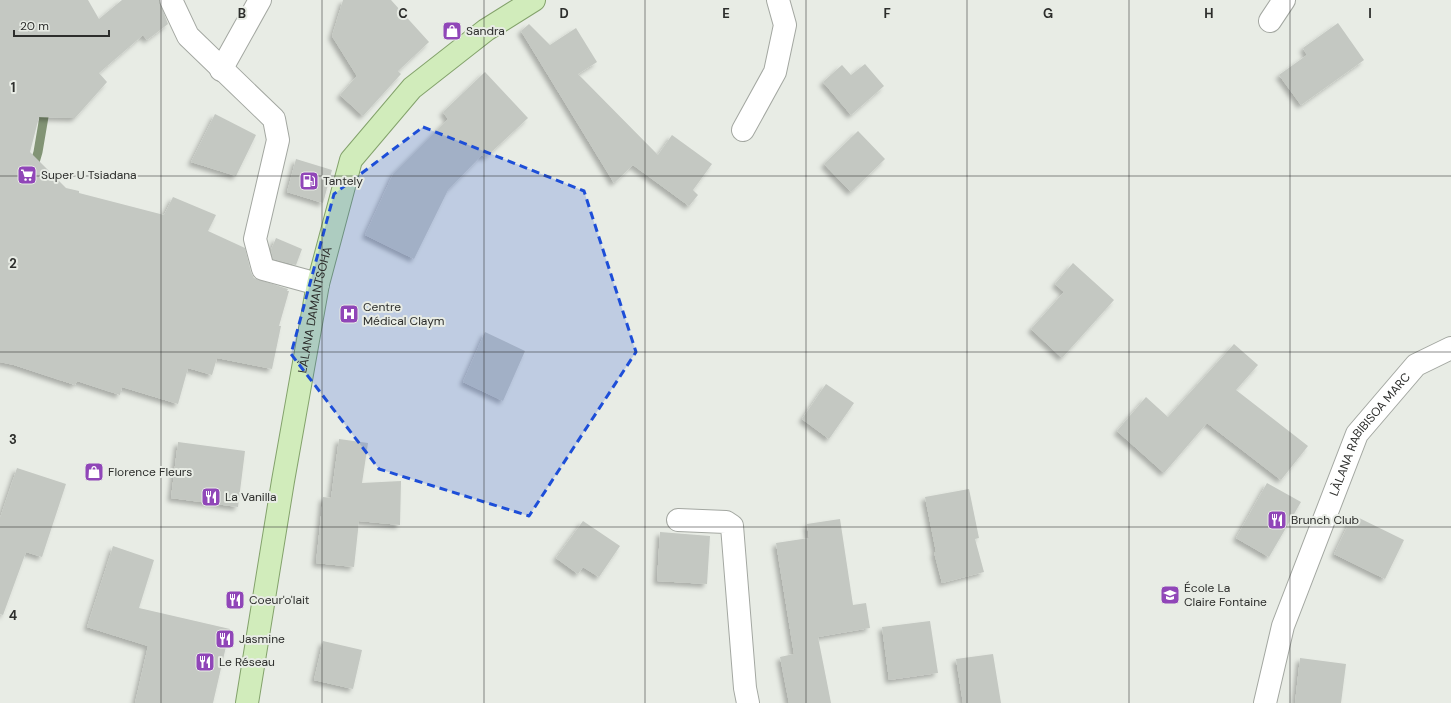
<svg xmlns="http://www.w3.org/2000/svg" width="1451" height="703" font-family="'DM Sans',sans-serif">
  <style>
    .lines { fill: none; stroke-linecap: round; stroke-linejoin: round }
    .stream { stroke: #829475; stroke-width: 9 }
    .building { fill: #c4c8c2; filter: url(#shadow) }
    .minor-casing { stroke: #a3a7a1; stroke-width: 24 }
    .major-casing { stroke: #83a26b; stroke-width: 24 }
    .minor { stroke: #fff; stroke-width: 22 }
    .major { stroke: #d1ecbb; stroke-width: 22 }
    .marked { fill: #1d4ed8; fill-opacity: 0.2; stroke: #1d4ed8; stroke-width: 3; stroke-dasharray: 8 5; stroke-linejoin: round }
    .grid { fill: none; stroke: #2d2e2c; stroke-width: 1; stroke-opacity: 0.55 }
    .labels { text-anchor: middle; stroke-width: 4; stroke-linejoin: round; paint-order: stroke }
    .poi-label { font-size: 12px; fill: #2d2e2c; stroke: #e8ece5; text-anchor: start }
    .street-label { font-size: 12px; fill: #2d2e2c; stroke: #e8ece5 }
    .grid-label { font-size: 13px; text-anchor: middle; font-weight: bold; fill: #2d2e2c; stroke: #e8ece5; stroke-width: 4; stroke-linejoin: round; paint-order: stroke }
  </style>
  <defs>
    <filter id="shadow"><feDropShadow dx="-3.5" dy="3.5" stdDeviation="2" flood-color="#0004"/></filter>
  </defs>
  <rect width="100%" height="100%" fill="#e8ece5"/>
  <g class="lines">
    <path class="stream" d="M33,169L38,152L46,105"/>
  </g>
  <path class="building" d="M0,0H88L99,19L122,0H159L168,24L147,40L143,35L99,73L107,82L75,118L39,117L30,152L66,188L79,191V193L164,215L173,197L216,215L208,231L245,248L251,272L254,278L288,289L287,291H289L279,326H281L272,369L217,358L212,375L188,368L178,404L122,387L120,395L77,381L75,385L14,365L0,362Z
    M343,0H391L429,42L398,71L401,74L363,116L340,95L357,76L332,36Z
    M1338,23L1364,60L1301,105L1279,75L1307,55L1303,48Z
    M529,24L550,45L576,28L597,62L578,74L658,155L672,135L712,164L693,190L698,195L689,206L633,165L614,183L521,31Z
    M865,64L884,86L851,115L823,82L842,65L851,75Z
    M485,72L528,118L485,158L482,155L448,190L414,259L365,235L393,174L448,119L443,112Z
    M215,114L256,135L236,176L191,162Z
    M858,131L885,159L851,192L824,164Z
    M296,159L332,170L323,203L287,192Z
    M276,238L302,249L296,265L273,259L271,250Z
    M1073,263L1114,300L1062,358L1031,329L1064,292L1055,284Z
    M485,332L525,351L503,401L463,382Z
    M1234,344L1258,365L1236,390L1308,446L1281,480L1207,423L1164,473L1117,431L1146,397L1168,417Z
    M826,384L854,403L829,439L802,419Z
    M339,439L368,443L362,483L401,481L400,525L359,521L354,567L316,563L323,497L331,498Z
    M178,442L245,451L238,507L171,498Z
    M17,468L66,484L42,557L26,552L3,615L0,614V518Z
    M1267,483L1301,502L1269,557L1236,538Z
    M969,489L979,538L975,539L984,572L942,583L934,552H936L925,497Z
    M1353,515L1404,540L1385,579L1334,554Z
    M840,519L853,605L866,603L870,628L818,637L831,703H789L780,657L794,654L776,543L809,538L807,524Z
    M583,521L620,546L599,577L583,567L578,574L556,558Z
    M660,532L710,536L707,584L657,581Z
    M113,546L154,560L139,608L230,629L213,703H135L148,646L87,627Z
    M930,621L938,673L889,680L882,627Z
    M323,641L362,650L353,689L314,680Z
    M993,654L1001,703H963L956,659Z
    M1300,658L1346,664L1341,703H1295Z"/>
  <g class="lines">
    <g class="minor-casing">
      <g id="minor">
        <path d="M171,0L188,36L274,119L278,140L255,239L263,269L318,284"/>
        <path d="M1270,21L1284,0"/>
        <path d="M221,70L260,0"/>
        <path d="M743,130L775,72L785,25L778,0"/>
        <path d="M678,520L726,522L732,526L745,688L748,703"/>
        <path id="s1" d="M1265,703L1283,626L1357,434L1416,365L1451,348"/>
      </g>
    </g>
    <g class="major-casing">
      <g id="major">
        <path id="s2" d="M247,703L283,481L318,284L351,160L412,88L486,30L534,0"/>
      </g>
    </g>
    <use href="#minor" class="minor"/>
    <use href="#major" class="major"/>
  </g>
  <path class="marked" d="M423,127L584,191L636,352L529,516L379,469L291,354L334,194Z"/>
  <path class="grid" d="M161,0V703M322,0V703M484,0V703M645,0V703M806,0V703M967,0V703M1129,0V703M1290,0V703M0,176H1451M0,352H1451M0,527H1451"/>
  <defs>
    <g id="shop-square" transform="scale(1)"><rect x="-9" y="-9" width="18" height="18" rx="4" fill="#9046b8" stroke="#e8ece5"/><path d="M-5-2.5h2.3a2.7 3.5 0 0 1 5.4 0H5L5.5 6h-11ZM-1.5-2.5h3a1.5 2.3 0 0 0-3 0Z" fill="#fff"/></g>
    <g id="supermarket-square" transform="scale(1)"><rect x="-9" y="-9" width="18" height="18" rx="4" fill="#9046b8" stroke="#e8ece5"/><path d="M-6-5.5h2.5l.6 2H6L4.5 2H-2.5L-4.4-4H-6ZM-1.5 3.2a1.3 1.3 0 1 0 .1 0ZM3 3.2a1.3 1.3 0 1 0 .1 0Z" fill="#fff"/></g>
    <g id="fuel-square" transform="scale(1)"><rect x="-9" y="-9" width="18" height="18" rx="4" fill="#9046b8" stroke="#e8ece5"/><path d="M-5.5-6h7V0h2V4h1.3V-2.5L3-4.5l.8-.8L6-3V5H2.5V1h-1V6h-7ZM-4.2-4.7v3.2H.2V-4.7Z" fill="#fff"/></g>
    <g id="hospital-square" transform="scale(1)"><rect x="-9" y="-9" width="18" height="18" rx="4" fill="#9046b8" stroke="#e8ece5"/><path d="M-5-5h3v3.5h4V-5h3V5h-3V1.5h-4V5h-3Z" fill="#fff"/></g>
    <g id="restaurant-square" transform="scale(1)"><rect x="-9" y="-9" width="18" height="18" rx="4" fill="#9046b8" stroke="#e8ece5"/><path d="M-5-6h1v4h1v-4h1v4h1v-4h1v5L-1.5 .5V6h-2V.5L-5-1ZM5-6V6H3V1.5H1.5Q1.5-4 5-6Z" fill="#fff"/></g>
    <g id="school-square" transform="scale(1)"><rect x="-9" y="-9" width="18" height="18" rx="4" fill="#9046b8" stroke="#e8ece5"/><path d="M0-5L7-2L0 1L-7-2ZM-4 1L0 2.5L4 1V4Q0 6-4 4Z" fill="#fff"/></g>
  </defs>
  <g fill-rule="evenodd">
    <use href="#shop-square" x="452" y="31"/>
    <use href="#supermarket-square" x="27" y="175"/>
    <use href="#fuel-square" x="309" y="181"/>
    <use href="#hospital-square" x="349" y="314"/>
    <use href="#shop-square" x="94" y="472"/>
    <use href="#restaurant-square" x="211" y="497"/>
    <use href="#restaurant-square" x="1277" y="520"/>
    <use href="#school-square" x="1170" y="595"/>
    <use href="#restaurant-square" x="235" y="600"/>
    <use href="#restaurant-square" x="225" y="639"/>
    <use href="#restaurant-square" x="205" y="662"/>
  </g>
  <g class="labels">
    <g class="poi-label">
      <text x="466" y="35">Sandra</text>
      <text x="41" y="179">Super U Tsiadana</text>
      <text x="323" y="185">Tantely</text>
      <text x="363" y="311">Centre<tspan x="363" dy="14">Médical Claym</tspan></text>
      <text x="108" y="476">Florence Fleurs</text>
      <text x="225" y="501">La Vanilla</text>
      <text x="1291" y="524">Brunch Club</text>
      <text x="1184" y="592">École La<tspan x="1184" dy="14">Claire Fontaine</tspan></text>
      <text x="249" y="604">Coeur'o'lait</text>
      <text x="239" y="643">Jasmine</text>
      <text x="219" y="666">Le Réseau</text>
    </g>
    <g class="street-label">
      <text dy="4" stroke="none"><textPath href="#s2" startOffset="399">LÀLANA DAMANTSOHA</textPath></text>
      <text dy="4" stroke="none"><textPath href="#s1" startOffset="291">LÀLANA RABIBISOA MARC</textPath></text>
    </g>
  </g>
  <g class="grid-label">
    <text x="242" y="18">B</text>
    <text x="403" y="18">C</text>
    <text x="564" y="18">D</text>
    <text x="726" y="18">E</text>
    <text x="887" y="18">F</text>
    <text x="1048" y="18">G</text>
    <text x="1209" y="18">H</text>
    <text x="1370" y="18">I</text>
    <text x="13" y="92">1</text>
    <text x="13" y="268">2</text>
    <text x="13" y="444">3</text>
    <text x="13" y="620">4</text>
  </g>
  <path d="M14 30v6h95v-6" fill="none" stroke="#2d2e2c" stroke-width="2"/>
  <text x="20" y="30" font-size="12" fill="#2d2e2c" stroke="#e8ece5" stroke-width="3" paint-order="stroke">20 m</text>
</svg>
